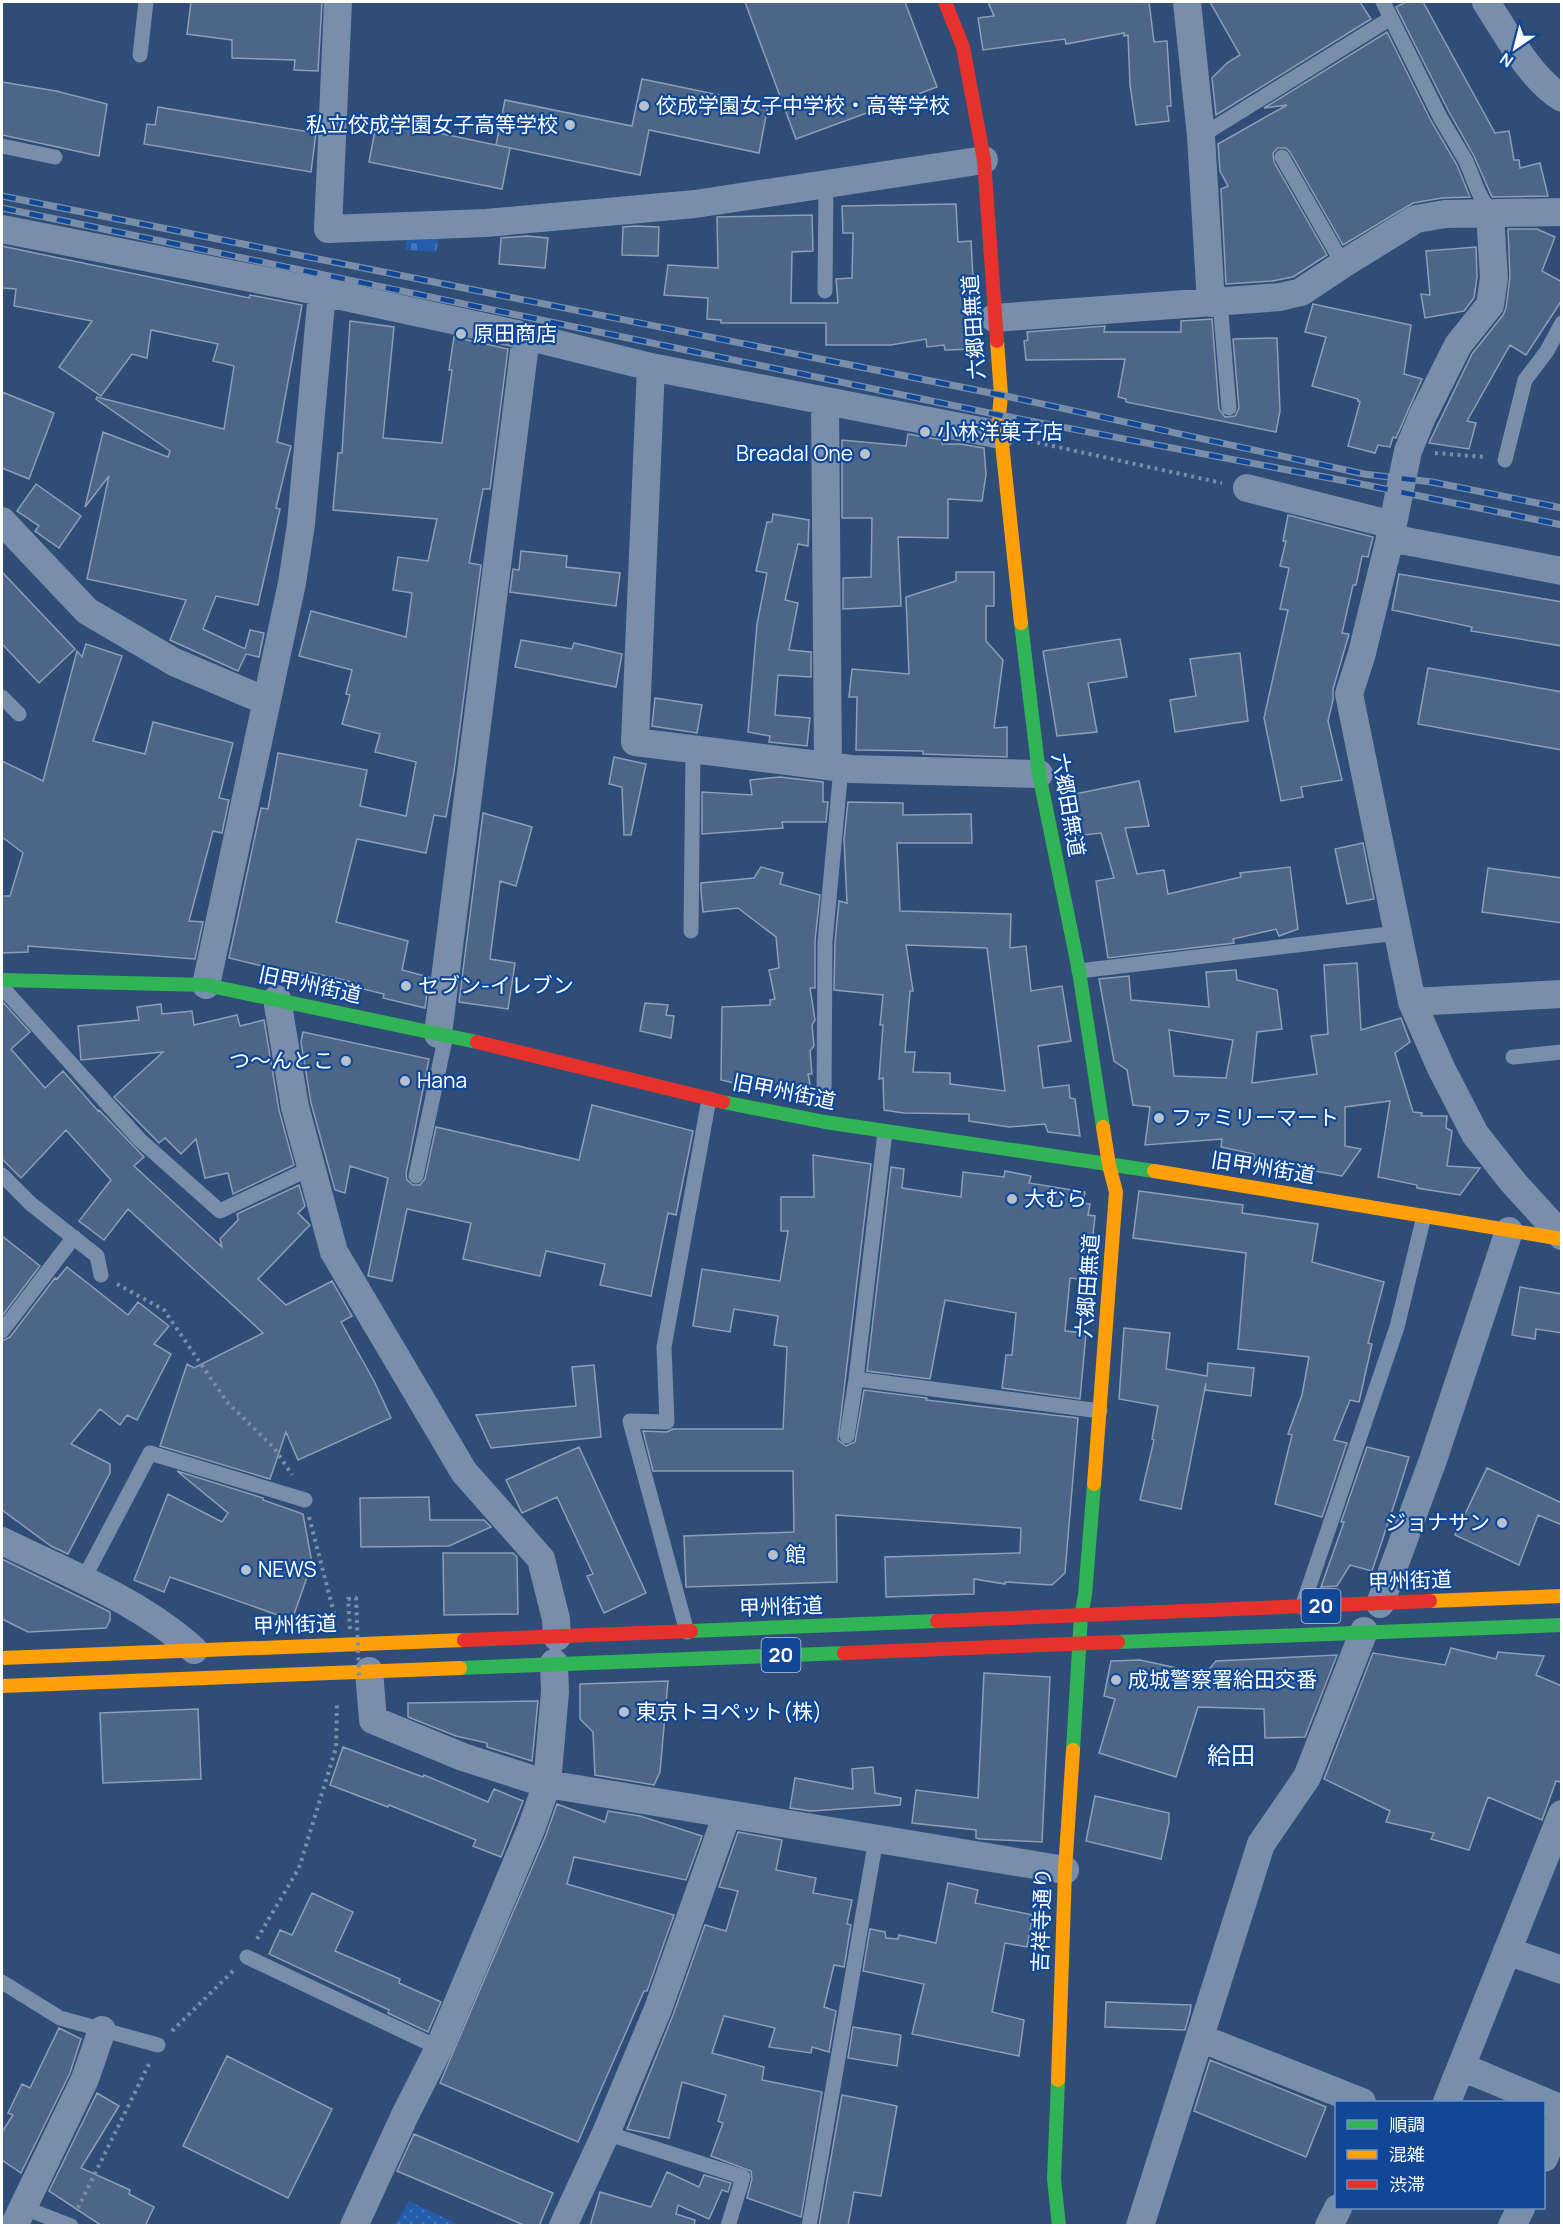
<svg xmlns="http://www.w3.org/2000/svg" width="1563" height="2227" font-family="Manrope,'Noto Sans JP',sans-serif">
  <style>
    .green { fill: url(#green-dots) }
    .cemetery { fill: url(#cemetery-stones) }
    .building { fill: #4d6586; stroke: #8d9fb7; stroke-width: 1.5; fill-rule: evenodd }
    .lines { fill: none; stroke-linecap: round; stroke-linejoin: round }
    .path { stroke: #788eaa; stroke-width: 4; stroke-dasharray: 3 4.5; stroke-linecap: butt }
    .lane { stroke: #788eaa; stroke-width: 15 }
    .street { stroke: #788eaa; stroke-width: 28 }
    .fast { stroke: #30b455; stroke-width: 14 }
    .slow { stroke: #ff9f0a; stroke-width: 14 }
    .jam { stroke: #e5322d; stroke-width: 14 }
    .rail-casing { stroke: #7a8ea9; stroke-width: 7 }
    .rail { stroke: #104796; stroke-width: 4.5; stroke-dasharray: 14; stroke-linecap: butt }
    .path-bridge { stroke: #788eaa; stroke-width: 4; stroke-dasharray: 3 4.5; stroke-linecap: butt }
    .poi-dot { fill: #b6c1cf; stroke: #104796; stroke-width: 2 }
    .labels { text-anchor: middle; stroke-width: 4.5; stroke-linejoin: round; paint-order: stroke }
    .shield { fill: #104796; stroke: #b7c8e0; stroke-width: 1.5 }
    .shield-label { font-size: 20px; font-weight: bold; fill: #fff }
    .poi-label { font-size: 21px; fill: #fff; stroke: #104796; text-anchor: start }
    .street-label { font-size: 21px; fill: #fff; stroke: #104796 }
    .quarter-label { font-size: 24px; fill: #fff; stroke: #104796 }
  </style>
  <defs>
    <pattern id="green-dots" width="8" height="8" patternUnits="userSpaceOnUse" patternTransform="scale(1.5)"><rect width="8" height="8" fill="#255dad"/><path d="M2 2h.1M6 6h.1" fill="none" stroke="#4675b9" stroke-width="1.8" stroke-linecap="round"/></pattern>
    <pattern id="cemetery-stones" width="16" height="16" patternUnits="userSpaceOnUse" patternTransform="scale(1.5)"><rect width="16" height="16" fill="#255dad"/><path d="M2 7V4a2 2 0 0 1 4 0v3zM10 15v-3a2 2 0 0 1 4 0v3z" fill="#4675b9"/></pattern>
  </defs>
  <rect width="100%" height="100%" fill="#2f4d77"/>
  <path class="green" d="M409,2201L459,2225H395Z"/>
  <path class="cemetery" d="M440,231L436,252L405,250L408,233Z"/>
  <path class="building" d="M191,2H322L318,71L294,70L295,60L232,58V40L187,34Z
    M745,2H905L937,87L796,139Z
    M988,2H1149L1154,42L1167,41L1171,106H1167L1169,121L1136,125L1130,85L1128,35L1124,36V33L1066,44L1065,39L983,50L978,18L994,16Z
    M1210,2H1360L1371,19L1216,115L1212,78L1227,63L1240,55Z
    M1406,2H1423L1495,133L1509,131L1514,160H1519L1520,168L1540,163L1548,196L1492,197L1474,156L1449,112L1396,7Z
    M1387,32L1431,121L1457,165L1470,197L1442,198L1413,203L1343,245L1290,152L1286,148H1278L1273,153L1274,162L1327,255L1293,277L1272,281L1226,284L1221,189L1228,186L1220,171L1218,144L1287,105L1264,108Z
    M642,79L768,105L759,153L649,130L640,175L496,145L505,100L632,126Z
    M2,82L56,91L107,104L99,156L2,135Z
    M158,107L316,133L311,172L144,144L147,124L155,125Z
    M377,120L510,148L502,189L369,162Z
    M956,204L958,242L971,241L977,349L945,350L944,345L927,347L926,339L891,345H826V323H721V320L707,319L708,298L664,295L668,265L718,268L717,217L812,215L813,251L792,252L791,303H838L836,279L852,278L853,233H843L842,206Z
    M635,226L659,227L658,256L622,255L623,227Z
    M1508,229H1537L1555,237L1542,271L1562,282V300L1526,355L1510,345L1467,421L1476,423L1469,449L1429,443L1472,354L1503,315L1506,308L1510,277Z
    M527,236L548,238L545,268L499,264L501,238Z
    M2,246L249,298L250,295L302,305L277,442L291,446L276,508L280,509L258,605L216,596L203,629L245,649L250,630L264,633L259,657L246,654L238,671L170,640L186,600L87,579L109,476L85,507L103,432L168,457L170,451L96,399L97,397L224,429L234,366L213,361L218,344L151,330L147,358L132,354L101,396L59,367L92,321L14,306L16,289L2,288Z
    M1476,247L1477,277L1474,298L1464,311L1425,318L1421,294L1430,295L1426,251Z
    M1313,304L1411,325L1404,374L1422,379L1396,438L1393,437L1390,447L1378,445L1375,453L1348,446L1360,402L1358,401V399L1312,386L1326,337L1305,332Z
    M1212,319L1219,409L1225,417L1235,416L1239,408L1233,339L1277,338L1280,411L1276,432L1126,402V399L1118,397L1125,359L1026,360L1024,341L1028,340L1027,332L1105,326L1104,332H1181V321Z
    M350,321L394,327L383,438L442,443L452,370H449L454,337L508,349L490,489H483L469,563L481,565L454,772L446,817L434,815L426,853L357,839L336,922L408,941L402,970L429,977L425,1008L383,998L384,994L351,986L352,982L309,972L308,977L229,958L261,808L268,809L278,753L367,770L360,806L406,816L416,762L375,752L380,734L342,724L350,695L346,694L352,670L299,656L311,611L406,637L412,593L393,590L398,557L428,561L437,519L333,510L338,453H342Z
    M2,392L54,413L29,479L2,468Z
    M908,434L942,440V444H960L984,448L986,474L982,501L948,499V538L898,537L901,606L843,609V578L871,577L872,518H842V440L906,446Z
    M36,484L81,516L59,548L35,531L39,526L17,511Z
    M773,514L809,520L808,546L798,544L785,600L798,603L789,650L811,652V677L778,675L775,715L810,718L807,746L769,742L770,736L748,732L757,624L767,573L756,571L767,522H772Z
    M1288,515L1373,537L1368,557L1362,556L1356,585H1353L1342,633L1349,634L1333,689V700L1328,721L1342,780L1301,787L1303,797L1281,801L1264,718L1288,610L1280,609L1289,568L1280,566L1286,541H1283Z
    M521,551L567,556L566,567L620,573L616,606L510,592L513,569L519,570Z
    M2,572L75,649L39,683L2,644Z
    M956,572H994V606H986V641L1003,660L994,728L1007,727V757L923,754V751L856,750L857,697H849L852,669L909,674L906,597L956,581Z
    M1399,574L1562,602V646L1471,631L1472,627L1392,610Z
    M1120,639L1127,677L1088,683L1097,732L1057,736L1043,651Z
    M521,640L572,649L574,643L622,654L616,687L515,667Z
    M86,644L122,656L93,741L145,754L153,722L233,743L219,798L229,800L222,833L213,831L189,921L203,922L195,959L28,946V952L2,953V896H10L23,853L2,837V761L43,781L77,651L82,657Z
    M1240,653L1248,721L1175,732L1170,700L1196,696L1190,659Z
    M1428,668L1562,692V750L1418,724Z
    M655,698L702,705L697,733L652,726Z
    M614,757L646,764L631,835H624L622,787L609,784Z
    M780,777L823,782V802H828L826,822H782L783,828L702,834V792L752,795L750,780Z
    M1139,781L1149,826L1125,828L1137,874L1164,870L1168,894L1241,877L1240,873L1290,867L1298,929L1279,936L1276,929L1233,939L1234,943L1108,958L1096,881L1114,878L1101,833L1075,836L1065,796Z
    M848,802L903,803V815L971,814L972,843H897L900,911L1011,914L1010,948L1026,946L1031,991L1062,986L1071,1041L1038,1046L1043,1088L1069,1085L1070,1098L1075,1099L1080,1136L1048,1132L1045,1124L1009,1127L969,1121V1114L904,1113L884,1110L883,1078L879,1079L883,1025H880L883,995L834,990L835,942L839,901L847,903L844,839ZM906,945L987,948L1005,1091L950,1084V1073L913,1072L915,1052H905L910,991H913Z
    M483,813L532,827L516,886L500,881L490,959L515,963L508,1009L459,1002Z
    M1363,843L1374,899L1347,904L1335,849Z
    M761,867L783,873L780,884L820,895L815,941V988H810L815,1020L812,1025L814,1046L810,1051L812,1074H808L810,1084L768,1091L721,1080L722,1007L770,1005V1000L775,999L769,970L779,968L776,937L738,908L703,912L701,891V883L754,878Z
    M1488,868L1562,878V923L1482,912Z
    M1357,963L1361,1030L1401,1018L1410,1042L1395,1053L1413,1112L1422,1113L1421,1116H1447L1446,1128L1452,1131L1447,1166L1480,1168L1460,1195L1417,1188V1185L1378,1177L1390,1101L1345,1107V1146L1361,1149L1342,1176L1304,1169L1282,1162L1254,1161V1154L1221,1147L1222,1139L1145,1145L1150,1107L1133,1105L1127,1070L1114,1061L1099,979L1129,976L1131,1000L1209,1007L1206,972L1236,970L1237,980L1277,990L1282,1029L1257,1032L1252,1083L1317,1074L1311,1036L1328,1034L1324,965ZM1169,1030L1233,1040L1226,1078L1174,1076Z
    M2,1001L30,1032L11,1049L45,1088L63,1071L98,1111L99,1110L144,1157L134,1166L222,1247L220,1239L238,1220L237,1214L299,1185L305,1206L298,1213L310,1225L258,1279L286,1305L332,1281L352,1316L341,1322L374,1381L391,1418L298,1460L286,1432L270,1479L160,1446L187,1364L194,1368L263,1333L128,1209L104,1240L79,1221L111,1180L66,1130L21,1178L2,1159Z
    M645,1003L668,1005L666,1015L674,1016L671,1038L640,1031Z
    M161,1004L162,1014L192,1011L194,1025L237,1015L240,1026L264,1020L279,1110L294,1165L233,1194L228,1173L205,1178L196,1139L181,1154L165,1138L159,1143L114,1097L163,1052L81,1060L78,1026L139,1020L137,1007Z
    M303,1032L429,1059L406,1174L407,1180L413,1185H420L425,1179L436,1127L579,1160L592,1105L693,1131L676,1215L668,1213L651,1296L600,1285L605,1264L546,1251L540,1276L463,1259L471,1223L407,1209L392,1281L368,1276L388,1178L350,1166L345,1193L335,1190L311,1103L301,1042Z
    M813,1155L871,1164L838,1440L846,1446L855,1442L864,1390L927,1398L926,1400L1078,1418L1065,1573L1052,1585L1005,1582V1584L974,1579V1594L886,1597L885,1557L1020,1553L1021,1528L836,1515L837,1582L686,1587L684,1536L794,1532L793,1471H653L643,1431L667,1432L673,1429H783L787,1347L774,1345L778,1316L734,1309L730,1332L693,1326L702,1269L780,1281L788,1231H781V1197H814Z
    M891,1167L904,1169L902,1188L961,1197L963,1172L1004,1177L1005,1171L1031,1176L1029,1183L1085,1192L1083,1203L1090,1204L1088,1215L1095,1216L1088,1280L1070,1278L1065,1331L1086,1333L1080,1399L1002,1388L1006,1355H1012L1016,1313L945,1300L930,1379L867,1371Z
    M1139,1191L1243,1205L1242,1213L1318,1224L1312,1262L1384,1282L1368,1343L1372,1344L1359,1402L1350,1400L1334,1440L1347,1443L1322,1517L1275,1504L1292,1435L1288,1434L1302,1395L1309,1357L1238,1349L1246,1253L1133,1238Z
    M2,1236L40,1266L2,1316Z
    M67,1267L128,1315L138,1302L169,1326L154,1344L171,1354L137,1420L127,1415L120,1425L100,1409L71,1444L110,1464V1473L68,1554L51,1546L2,1510V1341L10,1337L55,1278L57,1279Z
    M1520,1287L1562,1294V1333L1536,1329L1535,1339L1512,1335Z
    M1124,1328L1170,1333L1166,1369L1207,1376L1208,1363L1254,1368L1251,1396L1205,1390L1206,1383L1181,1509L1140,1500L1154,1440L1152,1439L1158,1406L1119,1399Z
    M594,1365L601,1437L491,1448L476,1415L576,1406L572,1367Z
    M579,1447L646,1593L604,1613L587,1576L593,1574L557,1497L522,1513L506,1480Z
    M1367,1447L1409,1457L1396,1499L1372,1571L1350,1565L1337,1586L1321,1587L1344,1522H1341Z
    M1487,1468L1562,1503V1525L1538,1515L1519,1565L1455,1535Z
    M177,1471L263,1498V1500L303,1514L312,1563L292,1620L170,1577L164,1592L134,1580L168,1494L222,1522L228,1513Z
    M429,1497L430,1520H484L491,1527L449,1546L361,1547L360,1498Z
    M443,1553H513L517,1557L518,1614L444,1615Z
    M2,1559L110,1612V1620L106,1628L28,1632L2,1619Z
    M1451,1648L1496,1659L1498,1652L1544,1656L1536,1675L1562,1686V1782L1556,1781L1542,1820L1488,1797L1469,1850L1431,1839L1434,1833L1386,1822L1390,1811L1324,1779L1373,1653L1445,1665Z
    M1337,1655L1305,1737L1265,1738L1264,1709L1198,1707L1176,1777L1099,1753L1115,1699L1104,1696L1111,1661L1140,1660L1205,1674L1216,1661Z
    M984,1673L1050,1677L1042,1842L980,1839L976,1838V1830L912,1823L916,1790L978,1798Z
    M668,1681L660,1772L654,1785L595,1775L593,1732L580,1719V1684Z
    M538,1701L532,1761L487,1747V1743L456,1736L408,1717V1703Z
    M198,1709L201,1779L103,1783L100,1713Z
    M343,1747L423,1777L424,1775L488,1802L494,1789L523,1801L501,1857L473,1846L476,1840L389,1805L388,1807L330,1785Z
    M873,1767L875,1793L901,1798L900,1805L811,1811L790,1808L795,1778L853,1789L852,1769Z
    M1095,1796L1169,1813V1822L1161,1859L1086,1841Z
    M557,1804L605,1822L608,1811L640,1816L702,1836L686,1880L574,1857L567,1884L674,1915L647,1991H644L578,2142L440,2083L546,1835Z
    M738,1832L782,1840L776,1870L816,1878L813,1893L852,1900L847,1924L851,1925L844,1967L834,1965L824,2007L836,2011L829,2052L812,2047L811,2053L769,2047L775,2028L724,2016L712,2053L764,2067L762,2080L822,2092L801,2217L747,2198L752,2179L751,2171L711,2156L723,2123L718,2121L726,2095L682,2082L669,2138L627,2129L673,2015L705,1925L726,1931L738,1891L719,1887Z
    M948,1883L978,1890L975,1903L1033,1915L1027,1947L1005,1943L992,2012L1024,2020L1019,2056L912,2034L924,1984L863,1971L870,1929L885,1932L886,1938L898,1939L899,1935L936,1943Z
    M312,1893L353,1912L335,1951L400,1979L399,1983L441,2002L428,2032L388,2013L389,2010L269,1954L280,1930L292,1935Z
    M1106,2002L1191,2005L1190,2012L1185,2030L1105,2027Z
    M853,2027L901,2035L897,2066L848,2058Z
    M59,2028L81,2039L70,2073L21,2173L2,2160V2132L13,2115L8,2113L22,2084L30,2088Z
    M227,2056L332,2109L288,2198L183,2146Z
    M1210,2060L1326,2107L1306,2157L1194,2111Z
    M97,2093L119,2106L81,2168L130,2190L129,2194L154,2207L145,2226H102L49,2191Z
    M842,2095L897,2106L885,2174L881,2196L854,2192L848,2226H819Z
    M414,2134L553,2193L539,2226H526L397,2171Z
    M667,2172L699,2187L704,2175L731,2183L728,2192L722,2190L709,2219L678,2205L676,2214L695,2220L694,2226H590L600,2192L651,2207Z"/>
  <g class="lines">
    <path class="path" d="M1030,441L1222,483
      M1435,453L1485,457
      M117,1284L164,1310L227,1402L275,1449L292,1475
      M309,1517L335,1617
      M257,1939L299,1868L336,1748L337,1703
      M172,2031L233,1971
      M78,2208L149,2064"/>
    <path class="lane" d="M1383,2L1440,117L1466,161L1478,191L1490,214
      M140,55L146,2
      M1201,136L1391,18
      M2,146L55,157
      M1282,157L1343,264
      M825,291L826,184
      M1220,302L1229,408
      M1505,460L1525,380L1547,351L1562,323
      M2,697L19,714
      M691,931L693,749
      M1079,971L1397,933
      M2,987L140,1140L220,1211L311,1168
      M1513,1057L1562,1052
      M824,1098L825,942L841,768
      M2,1175L31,1204L97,1256L101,1275
      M416,1176L446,1035
      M2,1331L74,1237
      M856,1379L1100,1411
      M847,1436L856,1379L885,1132
      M83,1580L150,1453L305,1500
      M1302,1607L1397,1327L1424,1216
      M687,1632L630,1421L667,1422L664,1347L709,1099
      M247,1957L439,2048
      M2,1982L60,2018L158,2045
      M606,2133L743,2177L728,2226
      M22,2207L71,2226
      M809,2226L876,1839"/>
    <path class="street" d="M338,2L328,229L486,223L695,204L984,160
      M1187,2L1201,136L1211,303
      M1486,2C1506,33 1530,78 1562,98
      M1490,214L1494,278L1490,305L1458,345L1422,417L1408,451L1390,538L1362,653L1349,694L1412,1002L1441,1068L1475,1134L1512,1181L1562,1236
      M2,229L322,292L526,336L651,367L1001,435
      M994,318L1280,297L1301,292L1343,264L1416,219L1445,214L1562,212
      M651,367L635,742L851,769L1039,774
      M825,401L828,766
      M1247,488L1393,525
      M2,521L87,611L174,662L266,701
      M1390,538L1562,571
      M206,985L292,583L301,524L322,292
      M277,999L295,1107L334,1252L464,1472L541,1559L556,1619L557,1637
      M1412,1002L1562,994
      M438,1034L526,336
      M2,1541C67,1573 140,1601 194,1650
      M1380,1604L1433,1460L1509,1231
      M369,1671L373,1720L463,1757L547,1784L1065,1870
      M1507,1951L1562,1970
      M1200,2038L1362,2102
      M1462,2067L1562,2109
      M1447,2102L1562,1814
      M1544,2158L1562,2117
      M14,2226L85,2079L102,2030
      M354,2226L405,2115L439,2048L531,1829L547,1784L555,1692L554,1663
      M563,2226L606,2133L658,2009L727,1814
      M1140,2226L1261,1844L1307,1777L1364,1631
      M1329,2226L1338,2208
      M1512,2226L1521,2208"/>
    <path class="fast" d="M1021,623L1039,774L1079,971L1103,1127
      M2,980L206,985L477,1042
      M723,1102L825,1122L1154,1171
      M691,1631L937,1621
      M1118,1642L1562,1625
      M460,1668L844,1653
      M1073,1750L1081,1616L1085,1595L1094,1484
      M1058,2080L1054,2179L1059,2226"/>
    <path class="slow" d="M997,341L1001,395L999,415L1021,623
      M1154,1171L1562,1239
      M1094,1484L1116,1192L1109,1165L1103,1127
      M1430,1601L1562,1596
      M2,1658L464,1640
      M2,1686L460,1668
      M1058,2080L1065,1870L1073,1750"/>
    <path class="jam" d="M945,2L963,47L984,160L997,341
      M477,1042L723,1102
      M937,1621L1430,1601
      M464,1640L691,1631
      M844,1653L1118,1642"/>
    <g class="rail-casing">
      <path id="rail" d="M2,196L1001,395L1364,474L1432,482L1562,508
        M2,208L999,415L1356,483L1562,525"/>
    </g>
    <use href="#rail" class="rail"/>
    <path class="path-bridge" d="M350,1629L348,1599L356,1598L360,1696"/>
  </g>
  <g class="poi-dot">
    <circle cx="644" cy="106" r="6"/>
    <circle cx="570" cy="125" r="6"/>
    <circle cx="461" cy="334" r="6"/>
    <circle cx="925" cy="432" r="6"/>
    <circle cx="865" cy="454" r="6"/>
    <circle cx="406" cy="986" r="6"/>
    <circle cx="346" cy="1061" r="6"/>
    <circle cx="405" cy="1081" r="6"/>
    <circle cx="1159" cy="1118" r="6"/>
    <circle cx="1012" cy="1199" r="6"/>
    <circle cx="1502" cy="1523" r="6"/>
    <circle cx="773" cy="1555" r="6"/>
    <circle cx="246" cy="1570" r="6"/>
    <circle cx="1116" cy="1680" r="6"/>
    <circle cx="624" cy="1712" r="6"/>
  </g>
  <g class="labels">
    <g class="shield">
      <rect x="1301.5" y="1589" width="39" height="34" rx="4.5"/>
      <rect x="761.5" y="1638" width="39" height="34" rx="4.5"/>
    </g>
    <g class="shield-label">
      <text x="1321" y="1613">20</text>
      <text x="781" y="1662">20</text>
    </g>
    <g class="poi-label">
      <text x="656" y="113">佼成学園女子中学校・高等学校</text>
      <text x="558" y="132" text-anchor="end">私立佼成学園女子高等学校</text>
      <text x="473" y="341">原田商店</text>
      <text x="937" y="439">小林洋菓子店</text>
      <text x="853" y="461" text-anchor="end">Breadal One</text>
      <text x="418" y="993">セブン-イレブン</text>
      <text x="334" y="1068" text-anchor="end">つ～んとこ</text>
      <text x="417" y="1088">Hana</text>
      <text x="1171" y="1125">ファミリーマート</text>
      <text x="1024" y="1206">大むら</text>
      <text x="1490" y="1530" text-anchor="end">ジョナサン</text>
      <text x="785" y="1562">館</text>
      <text x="258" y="1577">NEWS</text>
      <text x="1128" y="1687">成城警察署給田交番</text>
      <text x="636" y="1719">東京トヨペット(株)</text>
    </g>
    <g class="street-label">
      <text transform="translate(974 327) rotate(-94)" y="7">六郷田無道</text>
      <text transform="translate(1068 805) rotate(80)" y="7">六郷田無道</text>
      <text transform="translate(310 985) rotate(12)" y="7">旧甲州街道</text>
      <text transform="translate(784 1092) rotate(11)" y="7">旧甲州街道</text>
      <text transform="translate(1263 1168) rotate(9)" y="7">旧甲州街道</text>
      <text transform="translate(1088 1286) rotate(-86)" y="7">六郷田無道</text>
      <text transform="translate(1410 1581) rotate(-2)" y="7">甲州街道</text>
      <text transform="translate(781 1607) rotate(-2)" y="7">甲州街道</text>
      <text transform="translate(295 1625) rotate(-2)" y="7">甲州街道</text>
      <text transform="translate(1042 1920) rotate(-88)" y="7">吉祥寺通り</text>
    </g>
    <g class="quarter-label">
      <text x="1231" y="1764">給田</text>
    </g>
  </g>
  <rect width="1563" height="2227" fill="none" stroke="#ffffff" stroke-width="6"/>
  <rect x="1335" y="2101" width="210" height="108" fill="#104796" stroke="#7091c0" stroke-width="1.5"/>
  <rect x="1347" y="2120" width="30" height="9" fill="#30b455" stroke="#7091c0" stroke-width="1.5"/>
  <text x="1389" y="2131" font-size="18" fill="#ffffff">順調</text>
  <rect x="1347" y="2150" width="30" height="9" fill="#ff9f0a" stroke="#7091c0" stroke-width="1.5"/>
  <text x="1389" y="2161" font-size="18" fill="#ffffff">混雑</text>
  <rect x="1347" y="2180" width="30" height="9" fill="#e5322d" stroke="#7091c0" stroke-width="1.5"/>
  <text x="1389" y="2191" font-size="18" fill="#ffffff">渋滞</text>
  <g transform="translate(1515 48) rotate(215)" stroke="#104796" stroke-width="4.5" paint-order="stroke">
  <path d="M0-4.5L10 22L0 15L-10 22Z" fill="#ffffff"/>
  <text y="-9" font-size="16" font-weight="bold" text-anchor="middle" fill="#ffffff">N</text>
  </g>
</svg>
